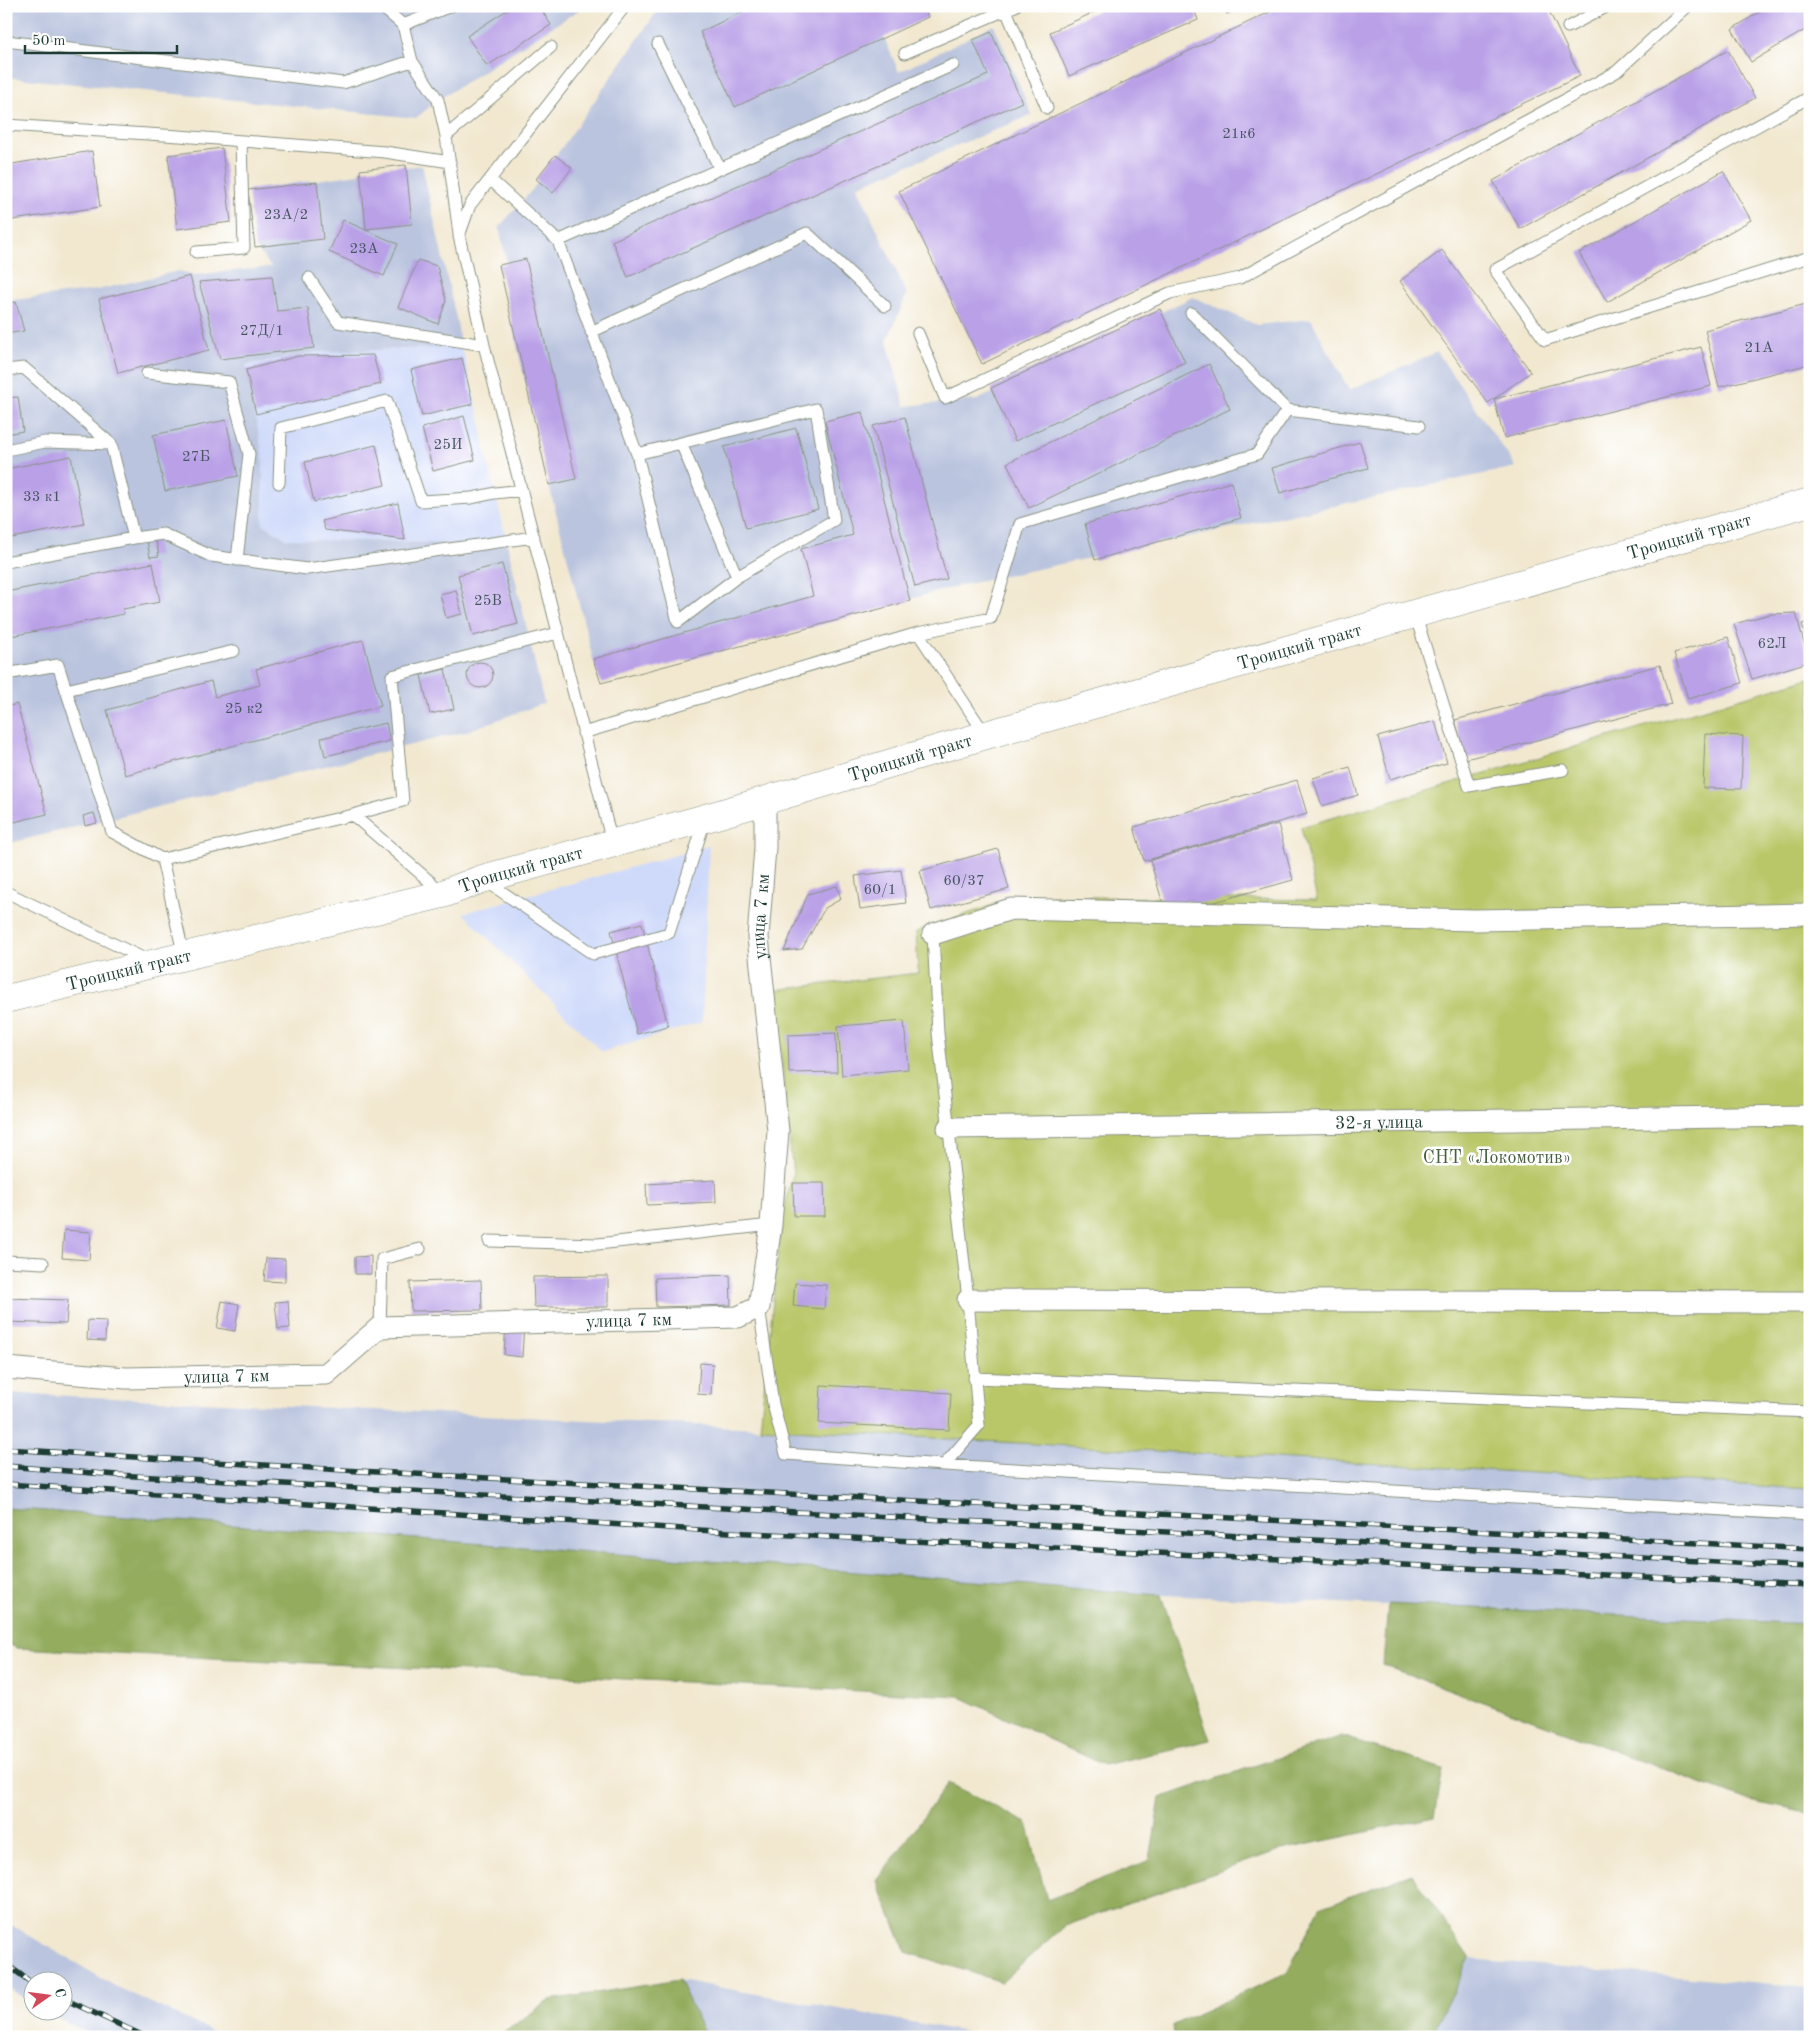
<svg xmlns="http://www.w3.org/2000/svg" width="1816" height="2043" font-family="'Old Standard TT',serif">
  <style>
    .built { fill: #cfdafa }
    .industrial { fill: #bac4de }
    .green { fill: #bac769; stroke: #6c824e }
    .forest { fill: #93ac5d; stroke: #597448 }
    .building { fill: #b9a0e7 }
    .lines { fill: none; stroke-linecap: round; stroke-linejoin: round }
    .service-casing { stroke: #889282; stroke-width: 13 }
    .minor-casing { stroke: #889282; stroke-width: 23 }
    .primary-casing { stroke: #889282; stroke-width: 29 }
    .service { stroke: #fff; stroke-width: 11 }
    .minor { stroke: #fff; stroke-width: 21 }
    .primary { stroke: #fff; stroke-width: 28 }
    .rail-casing { stroke: #1f3d34; stroke-width: 5.5 }
    .rail { stroke: #fff; stroke-width: 4; stroke-dasharray: 11; stroke-linecap: butt }
    .labels { text-anchor: middle; stroke-width: 5; stroke-linejoin: round; paint-order: stroke }
    .number-label { font-size: 15px; fill: #465661 }
    .street-label { font-size: 18px; fill: #1f3d34; stroke: #fff }
    .park-label { font-size: 18px; fill: #466041; stroke: #fff }
  </style>
  <rect width="100%" height="100%" fill="#fff"/>
  <filter id="ink" filterUnits="userSpaceOnUse"><feTurbulence type="fractalNoise" baseFrequency=".02" numOctaves="2"/><feDisplacementMap in="SourceGraphic" scale="10" xChannelSelector="R" yChannelSelector="G"/><feConvolveMatrix kernelMatrix="1 2 1 2 8 2 1 2 1" color-interpolation-filters="sRGB"/></filter>
  <filter id="wash" filterUnits="userSpaceOnUse"><feTurbulence type="fractalNoise" baseFrequency=".0096" numOctaves="4" result="noise"/><feDisplacementMap in="SourceGraphic" scale="20" xChannelSelector="R" yChannelSelector="G"/><feGaussianBlur stdDeviation="1.12" result="paint"/><feColorMatrix in="noise" values="0 0 0 0 0 0 0 0 0 0 0 0 0 0 0 0 0 1.4 0 .05"/><feComposite in="paint" operator="in"/></filter>
  <g filter="url(#wash)">
    <rect width="100%" height="100%" fill="#f2e8d0"/>
    <path class="built" d="M460,347L464,356L480,419L486,454L505,534L468,544L287,539L263,524V457L246,365L317,352Z
      M709,846L702,1022L602,1052L463,913Z"/>
    <path class="industrial" d="M6,6H585L438,100L416,118L6,77Z
      M661,6H870L899,72L994,25L1032,115L857,186L907,294L887,341L905,406L977,400L1193,297L1257,325L1311,319L1349,390L1437,352L1516,467L958,586L601,683L593,659L549,485L499,265L507,263L499,227L532,190Z
      M422,165L458,327L460,347L317,352L246,365L263,457V524L287,539L468,544L505,534L544,703L464,732L6,844V301L97,290L179,271L195,275L271,267L255,247L248,190Z
      M6,1393L760,1428L1810,1489V1624L1161,1595L6,1508Z
      M6,1922L113,1985L224,2037H96L44,2011L62,2010V1980H32V2004L6,1986Z
      M1470,1959L1810,1988V2037H1431Z
      M679,1980L994,2037H706Z"/>
    <path class="green" d="M1810,678V1489L760,1428L781,1223L793,1174L774,990L918,973L916,932L1019,896L1317,900L1301,827Z"/>
    <path class="forest" d="M6,1508L1161,1595L1210,1740L1104,1765L958,1696L16,1648L6,1642Z
      M1388,1604L1810,1624V1814L1750,1801L1383,1665Z
      M1342,1736L1443,1769L1435,1817L1277,1851L1065,1926L1002,1982L906,1952L877,1881L948,1783L1027,1823L1047,1900L1150,1860L1160,1798Z
      M1412,1874L1470,1959L1431,2037H1174L1173,2025L1287,1973L1320,1907Z
      M679,1980L706,2037H497L550,2000Z"/>
    <g id="blocks">
      <path class="building" d="M513,6H539L551,25L487,66L467,36Z
        M755,6H923L928,17L735,107L700,32Z
        M1108,6H1193L1198,20L1069,76L1050,32Z
        M1224,6H1245L1227,14Z
        M1282,6H1557L1549,11L1580,76L982,364L899,191Z
        M1769,6H1810V27L1751,62L1732,29Z
        M991,32L1022,102L628,277L612,241L988,75L973,40Z
        M1728,50L1755,98L1520,229L1493,181Z
        M222,148L231,222L177,229L168,155Z
        M92,151L100,207L6,221V165Z
        M555,155L572,168L553,193L536,179Z
        M406,165L412,224L366,229L360,170Z
        M1723,171L1751,220L1607,302L1579,253Z
        M317,182L323,239L255,247L248,190Z
        M343,220L398,244L384,276L329,252Z
        M1442,250L1531,372L1488,403L1400,281Z
        M526,259L576,479L549,485L499,265Z
        M418,260L437,266L446,301L438,324L398,307Z
        M190,276L209,350L118,373L99,299Z
        M272,276L277,311L308,308L314,348L220,359L199,282Z
        M16,302L24,331L6,334V303Z
        M1810,303V364L1719,387L1705,330Z
        M1160,309L1185,362L1015,441L991,388Z
        M1701,347L1711,386L1504,438L1494,399Z
        M373,355L381,384L256,414L246,370L298,356Z
        M462,358L473,404L422,416L411,370Z
        M1209,364L1230,409L1029,508L1007,463Z
        M18,397L23,431L6,434V398Z
        M862,412L910,601L601,683L593,659L813,596L801,549L853,535L825,421Z
        M464,416L475,460L433,471L422,428Z
        M905,417L947,579L915,587L873,426Z
        M226,420L238,476L165,491L153,435Z
        M796,428L818,509L746,528L724,447Z
        M1360,442L1368,468L1280,493L1272,468Z
        M376,445L385,485L314,502L305,462Z
        M71,456L84,524L6,539V469Z
        M1231,482L1241,518L1095,560L1085,524Z
        M398,503L405,540L325,530L322,521Z
        M156,540L159,556L150,557L147,541Z
        M153,563L160,602L123,609L124,614L6,637V592Z
        M502,564L518,624L473,636L458,575Z
        M456,590L462,614L446,618L440,594Z
        M1796,613L1809,662L1752,679L1734,624L1770,614Z
        M1810,622V647H1809L1802,624Z
        M1728,637L1742,683L1688,699L1674,653Z
        M363,640L381,706L125,775L107,710L211,681L215,697L260,685L256,669Z
        M467 675a13 13 0 1 1 26 0a13 13 0 1 1-26 0Z
        M1660,665L1671,704L1466,759L1455,720Z
        M445,669L454,709L430,714L421,675Z
        M17,704L47,814L6,824V707Z
        M1435,721L1447,763L1390,779L1378,737Z
        M386,723L390,741L325,756L321,738Z
        M1705,734L1743,736L1741,789L1703,788Z
        M1350,767L1358,795L1322,806L1313,778Z
        M1297,780L1307,814L1144,861L1134,827Z
        M94,813L97,823L85,826L83,816Z
        M1278,824L1293,880L1215,902L1163,904L1150,860Z
        M998,849L1009,889L931,910L920,871Z
        M901,870L906,903L860,909L855,876Z
        M837,886L841,899L825,908L802,949L784,951L808,894Z
        M642,923L668,1026L637,1034L611,931Z
        M904,1021L908,1069L842,1075L838,1026Z
        M836,1033L837,1072L789,1073L788,1035Z
        M715,1180L716,1202L647,1205L646,1184Z
        M793,1183H824L825,1216H794Z
        M64,1230L91,1232L89,1260L62,1258Z
        M371,1256V1274H355V1257Z
        M266,1258L285,1259V1282L264,1281Z
        M730,1275L731,1305L656,1307L655,1278Z
        M608,1276V1307H534L533,1277Z
        M481,1280L482,1310L411,1311L410,1282Z
        M795,1283L826,1285L824,1309L793,1306Z
        M6,1298L68,1300L66,1324L6,1322Z
        M222,1301L239,1304L235,1331L217,1328Z
        M288,1301L290,1328L278,1329L275,1302Z
        M88,1320L106,1321L105,1341L87,1340Z
        M506,1323L524,1324L522,1357L504,1355Z
        M700,1363L713,1364L711,1395L698,1394Z
        M821,1385L951,1393L949,1430L819,1423Z"/>
    </g>
  </g>
  <g filter="url(#ink)">
    <use href="#blocks" fill-opacity="0" stroke="#889282" stroke-width="1"/>
    <g class="lines">
      <g class="service-casing">
        <path id="service" d="M381,6L403,25L412,61
          M1006,10L1047,108
          M403,25L451,6
          M1568,27L1608,6
          M6,41L343,83L412,61L438,100L446,136L459,234
          M658,44L720,169
          M905,53L1015,6
          M1810,97L1495,270L1545,340L1810,257
          M6,125L179,136L385,152L450,162
          M446,136L551,47
          M491,180L558,241L637,454L816,409L834,520L737,577L678,622L637,454
          M558,241L953,65
          M196,252L244,248L241,141
          M309,278L338,322L484,345
          M1191,313L1287,410L1419,426
          M591,332L807,233L885,306
          M918,333L945,398L1170,293L1240,278L1616,72L1688,6
          M6,370L24,368L111,444
          M147,373L229,382L249,454L237,560
          M681,443L737,577
          M6,450L45,442L111,444L134,538
          M279,483L281,428L387,401L421,501L472,498L495,493L522,490
          M6,562L134,538L163,534L211,556L307,569L534,537
          M1415,614L1469,786L1563,770
          M918,633L991,618L1020,524L1257,454L1287,410
          M6,674L58,665L112,832L162,859
          M66,690L234,651
          M583,733L918,633L985,734
          M353,815L403,801L392,676L558,633
          M612,842L484,345L459,236L470,205L625,6
          M486,881L593,954L669,933L705,820
          M6,892L147,960
          M184,957L162,859L353,815L442,892
          M489,1241L598,1244L771,1225
          M6,1261L43,1263
          M759,1307L773,1404L786,1454L944,1465L979,1425L968,1300L938,1033L933,934
          M380,1327L382,1259L420,1249
          M974,1378L1810,1412
          M944,1465L1810,1515"/>
      </g>
      <g class="minor-casing">
        <g id="minor">
          <path d="M933,934L1011,909L1475,920L1810,914"/>
          <path id="s1" d="M948,1128L1810,1116"/>
          <path d="M968,1300L1810,1302"/>
          <path id="s2" d="M6,1368L126,1378L326,1374L380,1327L738,1317L759,1307L771,1225L778,1131L758,937L765,848V801"/>
        </g>
      </g>
      <g class="primary-casing">
        <g id="primary">
          <path id="s3" d="M6,999L443,894L482,879L706,818L986,735L1810,502"/>
        </g>
      </g>
      <use href="#service" class="service"/>
      <use href="#minor" class="minor"/>
      <use href="#primary" class="primary"/>
      <g class="rail-casing">
        <path id="rail" d="M6,1449L359,1471L1810,1549
          M6,1466L117,1475L1810,1567
          M6,1484L729,1532L1810,1585
          M6,1964L32,1983
          M62,1998L146,2037"/>
      </g>
      <use href="#rail" class="rail"/>
    </g>
  </g>
  <g class="labels">
    <g class="number-label">
      <text x="1239" y="138">21к6</text>
      <text x="286" y="219">23А/2</text>
      <text x="364" y="253">23А</text>
      <text x="262" y="335">27Д/1</text>
      <text x="1759" y="352">21А</text>
      <text x="448" y="449">25И</text>
      <text x="196" y="461">27Б</text>
      <text x="42" y="501">33 к1</text>
      <text x="488" y="605">25В</text>
      <text x="1772" y="648">62Л</text>
      <text x="244" y="713">25 к2</text>
      <text x="964" y="885">60/37</text>
      <text x="880" y="894">60/1</text>
    </g>
    <g class="street-label">
      <text dy="6" stroke="none"><textPath href="#s3" startOffset="1746">Троицкий тракт</textPath></text>
      <text dy="6" stroke="none"><textPath href="#s3" startOffset="1341">Троицкий тракт</textPath></text>
      <text dy="6" stroke="none"><textPath href="#s3" startOffset="936">Троицкий тракт</textPath></text>
      <text dy="6" stroke="none"><textPath href="#s3" startOffset="531">Троицкий тракт</textPath></text>
      <text dy="6" stroke="none"><textPath href="#s2" startOffset="1166">улица 7 км</textPath></text>
      <text dy="6" stroke="none"><textPath href="#s3" startOffset="126">Троицкий тракт</textPath></text>
      <text dy="6" stroke="none"><textPath href="#s1" startOffset="431">32-я улица</textPath></text>
      <text dy="6" stroke="none"><textPath href="#s2" startOffset="641">улица 7 км</textPath></text>
      <text dy="6" stroke="none"><textPath href="#s2" startOffset="221">улица 7 км</textPath></text>
    </g>
    <g class="park-label">
      <text x="1497" y="1163">СНТ «Локомотив»</text>
    </g>
  </g>
  <rect width="1816" height="2043" fill="none" stroke="#fff" stroke-width="25"/>
  <g transform="translate(48 1996) rotate(76)"><circle r="24" fill="#ffffff" stroke="#a5b1ae"/>
  <path d="M0-4L9 19L0 12L-9 19Z" fill="#d1495b"/>
  <text y="-8" font-size="14" font-weight="bold" text-anchor="middle" fill="#1f3d34">С</text>
  </g>
  <path d="M25 45v8h152v-8" fill="none" stroke="#1f3d34" stroke-width="2.5"/>
  <text x="32" y="45" font-size="15" fill="#1f3d34" stroke="#ffffff" stroke-width="4" paint-order="stroke">50 m</text>
</svg>
